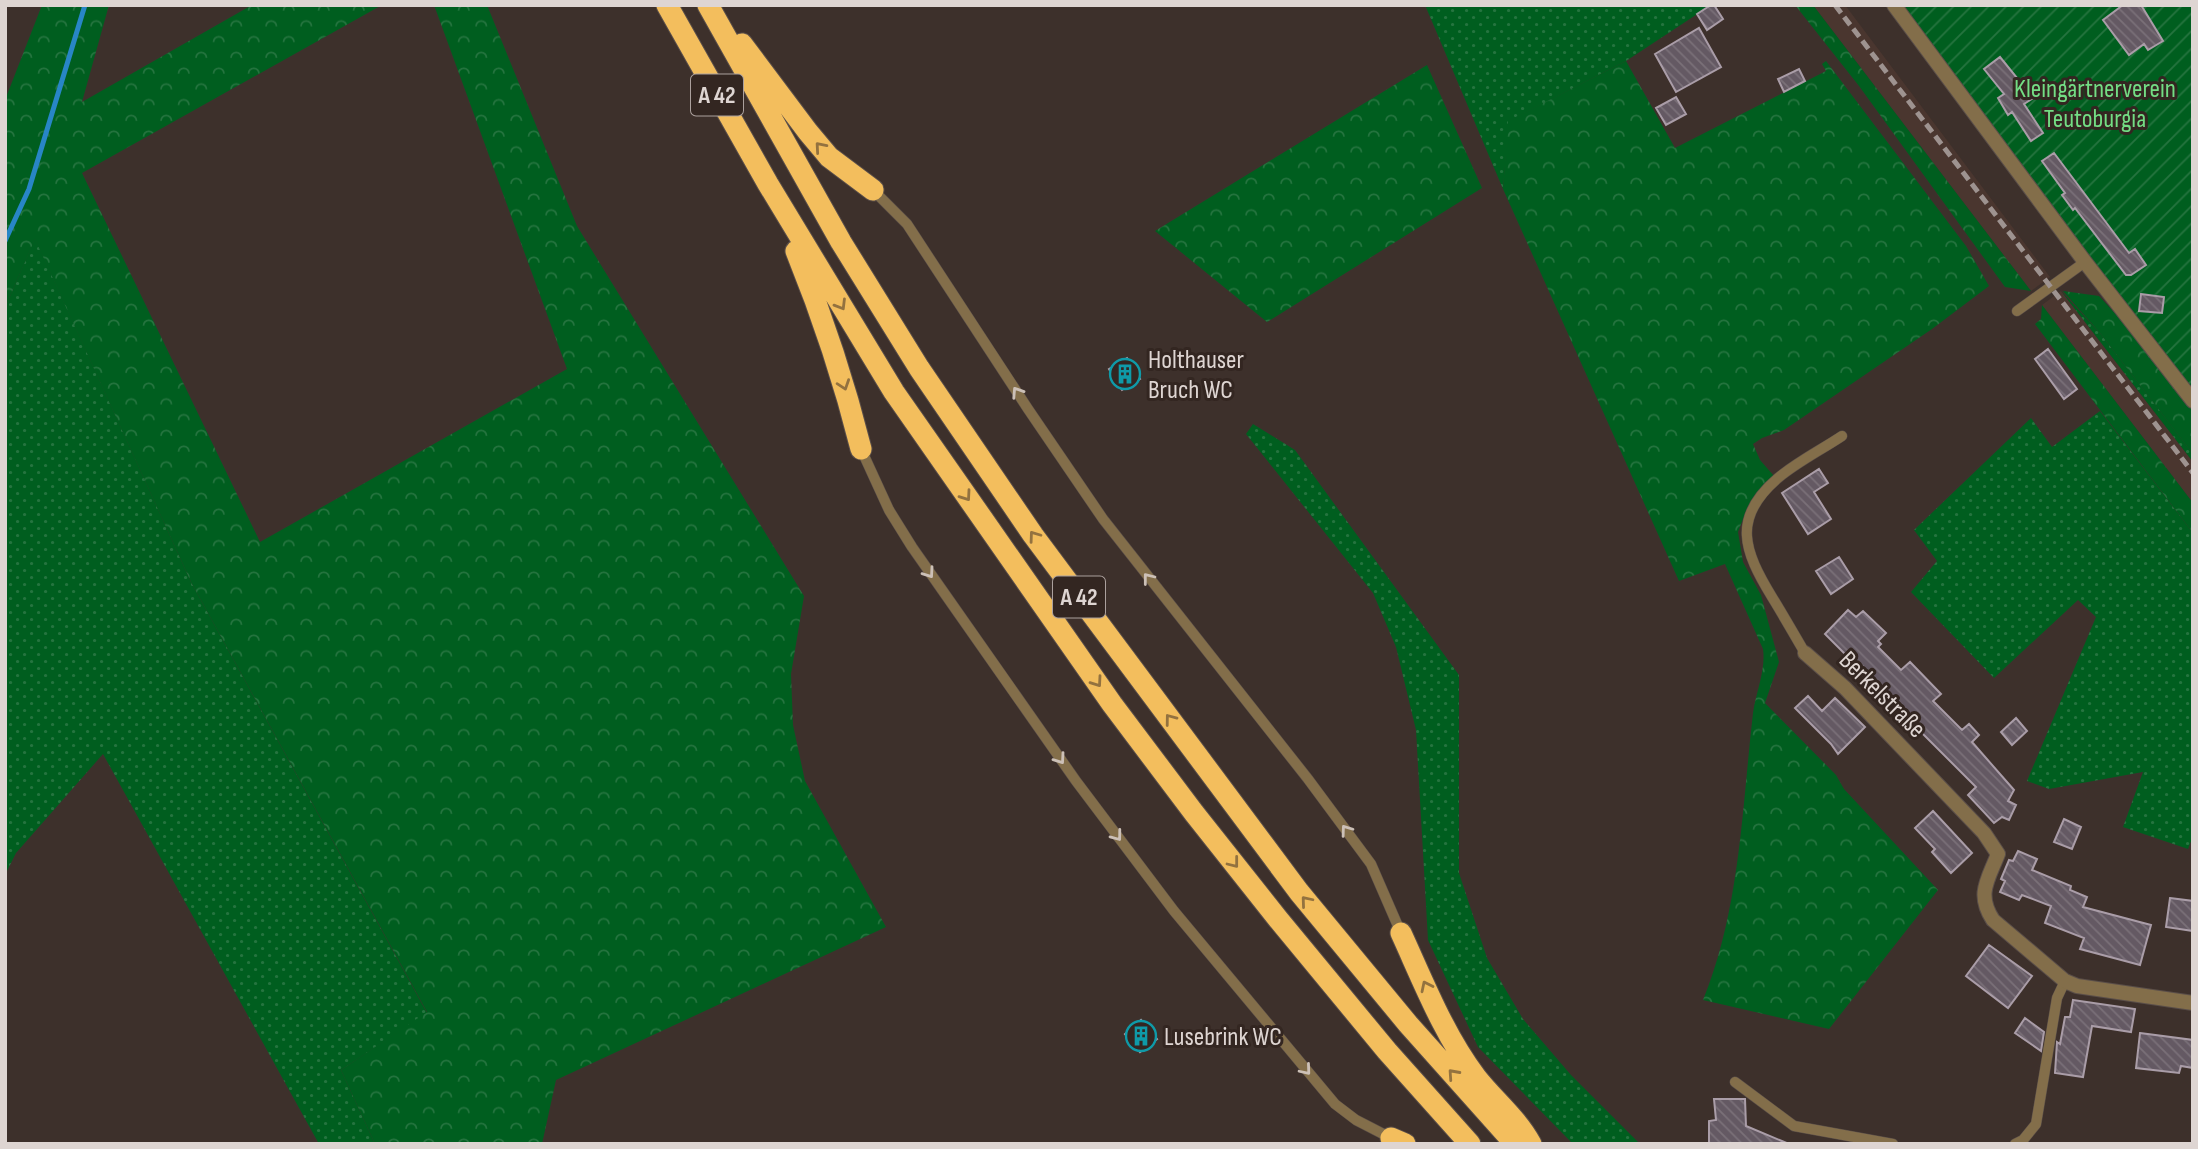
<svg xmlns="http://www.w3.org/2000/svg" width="2198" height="1149" font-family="'Sofia Sans Condensed',sans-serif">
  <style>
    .built { fill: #4a362f }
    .grass { fill: url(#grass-dots) }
    .forest { fill: url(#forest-crowns) }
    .garden { fill: url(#garden-furrows) }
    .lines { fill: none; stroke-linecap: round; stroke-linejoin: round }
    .stream { stroke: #2886c6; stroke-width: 5 }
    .building { fill: url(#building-back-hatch); stroke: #aa9da8; stroke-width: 2 }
    .service-casing { stroke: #5a4e49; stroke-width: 11 }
    .minor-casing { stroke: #5a4e49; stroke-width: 16 }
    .motorway-casing { stroke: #5a4e49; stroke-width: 23 }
    .service { stroke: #836e4a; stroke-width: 10 }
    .minor { stroke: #836e4a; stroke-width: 14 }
    .motorway { stroke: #f3be5d; stroke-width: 21 }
    .rail { stroke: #9e9390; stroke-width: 5; stroke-dasharray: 10 5; stroke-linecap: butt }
    .oneway { stroke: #93723f }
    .oneway2 { stroke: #ccc0b7 }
    .labels { text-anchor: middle; stroke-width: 6; stroke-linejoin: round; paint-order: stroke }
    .shield { fill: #332621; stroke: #aba09d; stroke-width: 2 }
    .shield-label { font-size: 24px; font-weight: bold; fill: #ded5d2 }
    .park-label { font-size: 26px; fill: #73dd84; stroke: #332621 }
    .poi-label { font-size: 26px; fill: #ded5d2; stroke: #332621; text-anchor: start }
    .street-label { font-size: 26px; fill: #ded5d2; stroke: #332621 }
  </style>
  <defs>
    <pattern id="grass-dots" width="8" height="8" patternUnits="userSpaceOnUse" patternTransform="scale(1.75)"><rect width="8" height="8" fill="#005e1f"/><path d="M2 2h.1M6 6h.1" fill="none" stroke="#25743f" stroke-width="1.8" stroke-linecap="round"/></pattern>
    <pattern id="forest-crowns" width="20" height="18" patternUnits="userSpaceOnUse" patternTransform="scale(1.75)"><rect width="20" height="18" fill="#005e1f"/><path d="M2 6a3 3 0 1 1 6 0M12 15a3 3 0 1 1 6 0" fill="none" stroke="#25743f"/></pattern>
    <pattern id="garden-furrows" width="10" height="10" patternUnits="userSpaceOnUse" patternTransform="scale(1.75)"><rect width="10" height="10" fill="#005e1f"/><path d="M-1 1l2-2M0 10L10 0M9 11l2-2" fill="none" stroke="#25743f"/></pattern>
    <pattern id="building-back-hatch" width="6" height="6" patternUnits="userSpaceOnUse" patternTransform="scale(1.75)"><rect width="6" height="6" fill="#645963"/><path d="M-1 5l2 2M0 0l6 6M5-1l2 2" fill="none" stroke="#7a7078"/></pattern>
  </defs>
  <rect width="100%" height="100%" fill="#3d302b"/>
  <path class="built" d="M1813,5H1845L2050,277L2031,291Z
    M2061,291L2193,462V503L2042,305Z"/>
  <path class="grass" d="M1425,5H1711L1626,61L1509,121L1503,189Z
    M35,238L191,582L427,1013L341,1070L375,1144H319L103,754L16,853L5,875V308Z
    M2061,291L2100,333L2177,433L2193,454V462Z
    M2100,411L2193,533V836L2188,849L2123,827L2143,772L2049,789L2027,781L2096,617L2078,600L1994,678L1911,592L1937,561L1914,530L2031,418L2052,447Z
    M1253,424L1295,450L1459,675V873L1487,958L1523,1019L1571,1075L1640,1144H1573L1478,1047L1428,940L1416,730L1396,647L1373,593L1246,434Z"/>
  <path class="forest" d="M42,5H109L82,102L252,5H382L82,173L260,542L567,369L434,5H487L577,226L804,596L791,674L793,725L805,781L886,927L556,1080L542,1144H375L341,1070L427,1012L191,582L35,239L5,308V100Z
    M1795,5H1813L2031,291L2005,287L1859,86Z
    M1626,61L1675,148L1826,71L1822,64L1826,61L1966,246L1989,286L1932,329L1784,430L1762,438L1753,444L1760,460L1774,476L1748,506L1738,532L1743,562L1761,595L1779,662L1765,703L1836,775L1844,789L1938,890L1829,1029L1703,1000C1740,910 1742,808 1753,713C1756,692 1766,670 1763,649L1725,564L1679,581L1503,189L1508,121Z
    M1427,65L1482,188L1267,322L1155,231Z
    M2063,291L2099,296L2138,338L2193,410V454L2100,333Z
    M2042,305L2193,503V533L2035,324L2041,319Z"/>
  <path class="garden" d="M1898,5H2193V392Z"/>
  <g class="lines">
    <path class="stream" d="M5,241L29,189L85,5"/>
  </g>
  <path class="building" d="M1711,5H1714L1723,19L1707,30L1697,14Z
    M2123,5H2141L2163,41L2148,50L2144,44L2129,55L2103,20Z
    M1699,28L1721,67L1676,92L1655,54Z
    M2000,57L2021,83L2027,79L2038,95L2024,104L2043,133L2031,141L2012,112L2008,115L1998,98L2004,94L1984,69Z
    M1799,69L1805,81L1784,92L1778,79Z
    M1676,97L1686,114L1666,125L1656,108Z
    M2054,153L2129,253L2135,249L2146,265L2131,275H2126L2075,208L2073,210L2062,195L2065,193L2042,161Z
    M2141,294L2164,297L2162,313L2139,311Z
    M2048,349L2077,389L2064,399L2035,359Z
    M1127,358L1140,379L1122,390L1109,369Z
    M1819,469L1828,483L1814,492L1831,519L1808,534L1782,493Z
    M1839,557L1853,579L1831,594L1816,571Z
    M1848,610L1856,617L1863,611L1886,633L1878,641L1881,644L1878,647L1901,670L1910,662L1941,694L1933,701L1962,730L1969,724L1979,735L1972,742L2014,790L2008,801L2016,805L2009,820L2002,817L1994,823L1968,795L1976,787L1867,678L1865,679L1853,668L1856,665L1825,634Z
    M1808,696L1822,711L1835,698L1865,727L1838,754L1831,744L1795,708Z
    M2016,718L2027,731L2012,745L2001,732Z
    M1933,811L1972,853L1951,873L1932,852L1935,849L1915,828Z
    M2064,819L2081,827L2072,849L2054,842Z
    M2018,851L2037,859L2032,870L2071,886L2070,890L2087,897L2083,907L2151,925L2140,965L2080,949L2084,938L2045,923L2051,906L2022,895L2019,900L2000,892L2005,881L2001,879L2009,860L2013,861Z
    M2170,898L2193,901V931L2166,927Z
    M1989,945L2032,976L2008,1008L1966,976Z
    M2073,1000L2135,1009L2131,1032L2092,1026L2083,1077L2055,1073L2057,1042L2060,1044L2065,1017H2070Z
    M2025,1018L2044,1032L2041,1051L2015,1033Z
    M1141,1020L1157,1039L1140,1052L1125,1034Z
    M2140,1033L2193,1040V1068L2181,1066L2179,1073L2136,1068Z
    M1714,1099H1745L1746,1126L1789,1144H1709V1121L1716,1120Z"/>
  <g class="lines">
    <g class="service-casing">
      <path id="service" d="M873,190L907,224L1028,409L1103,519L1308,779L1371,864L1401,933
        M2017,311L2085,262
        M861,449L889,510L912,547L1076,781L1174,911L1335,1104L1356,1120L1391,1138
        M1805,653C1794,634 1783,615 1772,597C1744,551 1731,518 1778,478C1797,462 1821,450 1842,436
        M1735,1082L1794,1126L1893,1144
        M2015,1144L2023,1140L2036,1124L2057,998L2065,981"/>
    </g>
    <g class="minor-casing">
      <path id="minor" d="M1894,5L2085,262L2193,401
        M1805,653L1845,688L1984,833L1998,854C1988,880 1976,894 1993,920L2065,981L2077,986L2193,1003"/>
    </g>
    <g class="motorway-casing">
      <path id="motorway" d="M667,5L768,184L894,392L1112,704L1194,813L1278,919L1387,1051L1470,1144
        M708,5L841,242L919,368L1033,535L1299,892L1408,1024L1515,1144
        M742,44L808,132L829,157L873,190
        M796,251C822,315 844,381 861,449
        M1401,933C1423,981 1444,1035 1476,1077C1494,1100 1517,1118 1531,1144
        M1391,1138L1405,1144"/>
    </g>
    <use href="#service" class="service"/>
    <use href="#minor" class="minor"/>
    <use href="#motorway" class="motorway"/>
    <path class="rail" d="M1835,5L2193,473"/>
  </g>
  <defs><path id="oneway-chevron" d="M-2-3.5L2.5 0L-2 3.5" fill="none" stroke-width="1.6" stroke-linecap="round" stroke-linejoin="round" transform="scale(1.75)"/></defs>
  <g class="oneway">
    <use href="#oneway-chevron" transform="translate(820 147) rotate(-131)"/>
    <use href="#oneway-chevron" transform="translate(841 305) rotate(59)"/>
    <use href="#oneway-chevron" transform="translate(844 385) rotate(71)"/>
    <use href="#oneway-chevron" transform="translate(966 496) rotate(55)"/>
    <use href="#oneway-chevron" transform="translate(1034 536) rotate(-126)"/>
    <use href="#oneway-chevron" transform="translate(1097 682) rotate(55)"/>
    <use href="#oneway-chevron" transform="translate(1170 719) rotate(-127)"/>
    <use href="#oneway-chevron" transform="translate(1234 863) rotate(52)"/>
    <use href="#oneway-chevron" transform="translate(1306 901) rotate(-130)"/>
    <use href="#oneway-chevron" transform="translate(1426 986) rotate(-116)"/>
    <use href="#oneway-chevron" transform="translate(1453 1074) rotate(-132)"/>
  </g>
  <g class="oneway2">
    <use href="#oneway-chevron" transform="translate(1017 392) rotate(-123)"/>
    <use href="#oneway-chevron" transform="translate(929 573) rotate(55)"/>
    <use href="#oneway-chevron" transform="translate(1148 578) rotate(-128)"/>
    <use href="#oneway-chevron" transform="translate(1060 759) rotate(55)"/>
    <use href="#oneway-chevron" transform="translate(1346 830) rotate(-126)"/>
    <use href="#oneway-chevron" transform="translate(1117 836) rotate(53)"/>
    <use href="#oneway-chevron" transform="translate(1306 1070) rotate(50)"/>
  </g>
  <defs>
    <g id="building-ring" transform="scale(1.575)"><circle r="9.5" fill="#332621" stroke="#0f9aa8" stroke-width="1.5"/><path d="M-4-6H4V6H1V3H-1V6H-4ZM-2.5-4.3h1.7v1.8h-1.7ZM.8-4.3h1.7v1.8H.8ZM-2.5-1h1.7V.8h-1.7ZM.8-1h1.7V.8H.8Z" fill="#0f9aa8"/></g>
  </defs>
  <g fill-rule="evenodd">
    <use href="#building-ring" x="1125" y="374"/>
    <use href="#building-ring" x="1141" y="1036"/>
  </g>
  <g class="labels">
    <g class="shield">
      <rect x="691" y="74.5" width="52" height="41" rx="5"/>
      <rect x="1053" y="576.5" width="52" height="41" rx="5"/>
    </g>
    <g class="shield-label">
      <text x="717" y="103">A 42</text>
      <text x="1079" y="605">A 42</text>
    </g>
    <g class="park-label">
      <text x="2095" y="97">Kleingärtnerverein<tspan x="2095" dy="30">Teutoburgia</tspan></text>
    </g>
    <g class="poi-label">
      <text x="1148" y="368">Holthauser<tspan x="1148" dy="30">Bruch WC</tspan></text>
      <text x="1164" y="1045">Lusebrink WC</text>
    </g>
    <g class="street-label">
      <text transform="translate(1883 694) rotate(45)" y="9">Berkelstraße</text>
    </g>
  </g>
  <rect width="2198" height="1149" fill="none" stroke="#ded5d2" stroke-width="14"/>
</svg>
